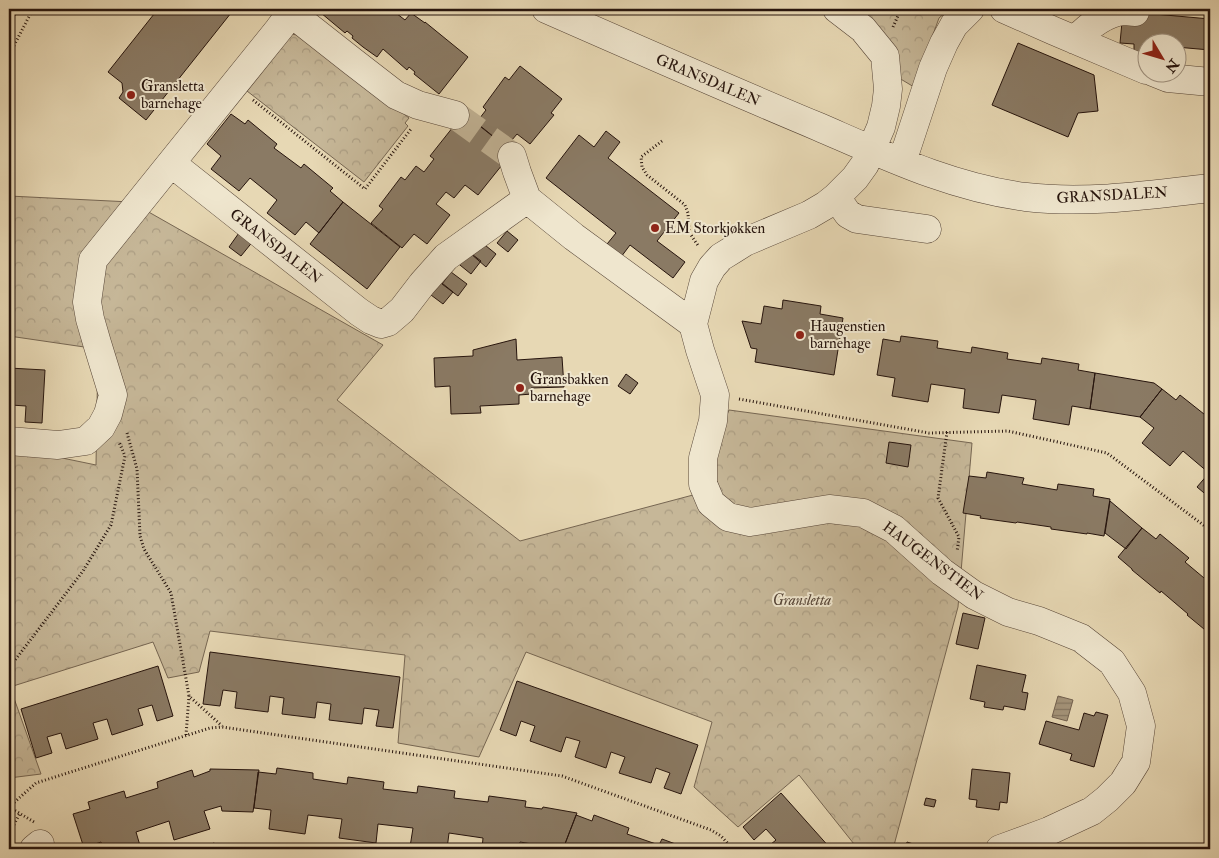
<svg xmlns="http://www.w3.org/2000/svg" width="1219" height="858" font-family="'IM FELL Double Pica',serif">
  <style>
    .forest { fill: url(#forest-crowns); stroke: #766652 }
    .water { fill: url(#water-rules); stroke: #72614f }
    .building { fill: #8a7a64; stroke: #26140d }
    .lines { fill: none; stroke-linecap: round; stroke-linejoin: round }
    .minor-tunnel { stroke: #c0b193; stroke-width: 28; stroke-dasharray: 28 14; stroke-linecap: butt }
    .minor-casing { stroke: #564537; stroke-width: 29 }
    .path { stroke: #26140d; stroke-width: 3; stroke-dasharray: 1 2.5; stroke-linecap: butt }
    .minor { stroke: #efe6ce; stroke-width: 28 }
    .poi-dot { fill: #8f2418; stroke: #efe6ce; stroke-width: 2 }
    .labels { text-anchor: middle; stroke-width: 4; stroke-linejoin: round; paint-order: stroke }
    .street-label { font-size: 15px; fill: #26140d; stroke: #efe6ce }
    .poi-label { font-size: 15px; fill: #26140d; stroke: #efe6ce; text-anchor: start }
    .park-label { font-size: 15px; font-style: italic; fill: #564537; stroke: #efe6ce }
  </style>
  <defs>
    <pattern id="forest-crowns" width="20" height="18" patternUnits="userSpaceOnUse" patternTransform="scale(1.25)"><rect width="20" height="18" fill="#c6b798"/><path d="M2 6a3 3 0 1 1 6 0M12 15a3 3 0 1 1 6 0" fill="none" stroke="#aa9c82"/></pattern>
    <pattern id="water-rules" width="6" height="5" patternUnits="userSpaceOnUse" patternTransform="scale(1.25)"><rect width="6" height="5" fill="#a5957b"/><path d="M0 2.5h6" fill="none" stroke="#867863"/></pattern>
  </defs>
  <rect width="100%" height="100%" fill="#e7d8b4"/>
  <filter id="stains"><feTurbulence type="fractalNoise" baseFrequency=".004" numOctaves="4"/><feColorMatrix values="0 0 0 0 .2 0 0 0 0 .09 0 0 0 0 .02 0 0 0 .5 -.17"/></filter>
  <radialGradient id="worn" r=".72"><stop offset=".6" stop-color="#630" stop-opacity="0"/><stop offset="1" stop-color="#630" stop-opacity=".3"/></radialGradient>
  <path class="forest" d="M837,9H950L939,18L914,87L894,75Z
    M290,34L306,36L409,118L405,123L408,126L364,182L247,91Z
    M9,196L131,202L383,345L337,400L520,541L693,495L729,410L972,443L958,607L893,849H858L799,775L738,827L694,787L712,722L526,652L479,757L398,743L405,655L210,631L199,672L168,678L153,642L10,687L41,774L9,778V447L96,465L98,349L9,336Z"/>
  <path class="water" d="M1058,696L1073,700L1067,721L1052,717Z"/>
  <path class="building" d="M9,9H18L9,28Z
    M158,9H226L231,13L146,120L119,98L123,92L122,83L108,72Z
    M324,9H392V10L405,20L411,13L425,23V22L468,57L439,94L414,74L415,72L409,67L407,70L383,49L377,57L363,47L352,38L353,36L347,31L345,33L321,13Z
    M1143,13L1210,19V50L1176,47V42H1146V45H1144L1143,53L1134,52V44L1120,43L1122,22L1143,23Z
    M1018,43L1094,75L1098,111L1078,113L1068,137L992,105Z
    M520,66L562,99L551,113L554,115L530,144L517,134L506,147L476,123L486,110L483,107L505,77L509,80Z
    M231,114L245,124L248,120L277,144L274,148L301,168L304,164L333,188L330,191L343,202L319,233L306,222L295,235L267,213L277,200L250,178L239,191L211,169L221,156L207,144Z
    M468,116L499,141L488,154L502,165L478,195L465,185L454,198L446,192L436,204L450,215L427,244L414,234L402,248L371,223L383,209L379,206L401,177L405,180L416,166L424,172L434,159L430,156L453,127L457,130Z
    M606,131L620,142L608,158L679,213L657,241L685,262L673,278L630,245L618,261L603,249L616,233L546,178L579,135L594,147Z
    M343,202L400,247L367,289L310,244Z
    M241,230L254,240L241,256L229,247Z
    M507,231L518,240L508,252L497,243Z
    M480,241L496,254L486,267L470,253Z
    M465,249L481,261L471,274L455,261Z
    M451,272L467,284L458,296L442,284Z
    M437,279L453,292L443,304L427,292Z
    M783,300L821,306L820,314L843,318L834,375L755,362L757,349L751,348L742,321L761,324L764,306L782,309Z
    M901,336L938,341L937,348L971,353L972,347L1008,353L1007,359L1041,364L1042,358L1079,364L1078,370L1095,373L1090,409L1072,406L1069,425L1033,419L1036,400L1002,395L999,413L963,408L965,389L931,384L928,402L892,396L895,378L877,375L883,339L900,342Z
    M516,339L517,360L562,357L564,387L531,388L532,394L519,395V404L480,406L481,413L451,414L450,386L435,387L434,358L473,356V350Z
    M9,368L45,370L42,423L25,422L26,406L11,405L10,421H9Z
    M1095,373L1154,383L1162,389L1140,417L1090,409Z
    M626,374L638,383L630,394L618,386Z
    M1162,389L1176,400L1180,395L1209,418L1205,423L1210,427V498L1197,487L1209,473L1183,451L1170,466L1142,443L1154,428L1140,417Z
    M889,442L911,445L908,467L886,463Z
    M987,472L1024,478L1022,484L1057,490L1058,484L1094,489L1093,496L1110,499L1104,536L1087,533V534L1051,529V527L1017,522L1016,523L980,518L981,516L963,513L969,476L986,478Z
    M1110,501L1142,528L1126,549L1105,533Z
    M1142,528L1156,539L1160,534L1189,558L1185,562L1210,583V634L1187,615L1188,614L1161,591L1160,593L1132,570V569L1118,557Z
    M963,613L985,618L978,649L956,644Z
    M210,652L400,677L393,728L376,726L379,710L364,708L362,724L329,720L331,704L317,702L315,718L282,714L284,698L270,696L268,712L235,708L237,692L223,690L220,706L203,704Z
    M977,665L1026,675L1022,692L1028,693L1025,710L1004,706L1003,710L984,707L985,702L970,699Z
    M158,666L173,716L157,721L152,705L138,709L143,725L112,735L107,719L93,723L98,739L66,749L61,733L47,737L52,753L36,758L21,709Z
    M517,681L698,745L681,794L664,788L670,773L656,768L651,783L619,773L625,757L611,752L606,768L575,757L580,741L566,737L561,752L530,741L535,726L521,721L516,736L500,730Z
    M1096,712L1108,715L1094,767L1070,760L1072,754L1039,744L1046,721L1079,730L1084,713L1094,716Z
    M277,768L313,773V779L347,784L348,777L384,782L383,789L417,793L418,786L455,791L454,798L488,802L489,796L526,801L525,807L542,809L543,807L577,813L563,849H543L537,848L538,845L520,842L519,849H482L483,838L449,833L447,849H425L410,847L413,828L378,824L376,843L339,838L342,819L308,815L305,834L269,829L271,810L254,808L258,772L276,774Z
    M210,769L259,770L253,812L222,811L221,806L204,811L210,829L174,840L169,821L136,832L141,849H103L101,842L84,848L73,814L90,809L88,802L124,791L126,798L158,788L157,782L192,770L194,777L210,771Z
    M972,769L1010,773L1007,803L1000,802L999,810L976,807L977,800L969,799Z
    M781,793L831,849H765L776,840L766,829L754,840L743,827Z
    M926,798L936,800L934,807L924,805Z
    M576,815L592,821L594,815L629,828L627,834L659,845L662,839L689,849H563Z
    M907,842L929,849H905Z"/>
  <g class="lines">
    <path class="minor-tunnel" d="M455,115L512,156"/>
    <g class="minor-casing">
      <path id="minor" d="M291,9V13L279,29L171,163L359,312L371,320L381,324L388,322L402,310L422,284L446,257L527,199
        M546,9C637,49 728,89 819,127C886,156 953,188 1026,197C1087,204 1149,195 1210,188
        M837,9L863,29L885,56L888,89L886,106L881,127L865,164L855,178L836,197L826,205L809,215L745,242L734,249L721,257L712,267L704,281L693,324L700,350L715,395L713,421L703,458V484L711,503L728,517L750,522L829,509L863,513L894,529L942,572L974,595L1008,612L1039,621L1081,638L1112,662L1132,693L1141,726L1136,762L1123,783L1107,799L1092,811L1049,831L1000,849
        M1004,9L1054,31L1146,70
        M291,13L352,61L396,95L418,105L455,115
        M1075,40C1088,27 1104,13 1123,11C1126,11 1131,12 1135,12
        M1153,72L1168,78L1210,82
        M512,156L517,172L527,199L574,237L693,324
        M902,162L933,68L944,43L954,25L970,9
        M836,197L848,214L857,219L927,229
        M9,441L58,445L86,441L101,427L108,414L113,395L97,343L90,319L87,302L93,260L171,163
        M34,849L40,844"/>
    </g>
    <path class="path" d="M893,27L901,9
      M9,55L33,9
      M253,100L365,189L411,129
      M662,141L641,157L642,167L647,175L685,205L688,213L689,232L699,247
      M739,399L929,433L1008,431L1107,453L1210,530
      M947,432L938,498L959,537L957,552
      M127,433L137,469L140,536L144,549L171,593L189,696L222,726
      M9,668L83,571L111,525L125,456L119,442
      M186,735L189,696
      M9,807L36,783L210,728L222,727L562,776L711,830L721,836L733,849
      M9,807L34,822
      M9,834L20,813
      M204,849L213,844L263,849"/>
    <use href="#minor" class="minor"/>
  </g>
  <g class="poi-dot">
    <circle cx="131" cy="95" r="5"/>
    <circle cx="655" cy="228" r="5"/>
    <circle cx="800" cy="335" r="5"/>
    <circle cx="520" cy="388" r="5"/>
  </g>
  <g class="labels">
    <g class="street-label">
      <text transform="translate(708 80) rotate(23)" y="5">GRANSDALEN</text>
      <text transform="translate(1112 195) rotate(-3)" y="5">GRANSDALEN</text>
      <text transform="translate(276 246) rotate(38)" y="5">GRANSDALEN</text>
      <text transform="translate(933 561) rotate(37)" y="5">HAUGENSTIEN</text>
    </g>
    <g class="poi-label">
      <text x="141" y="91">Gransletta<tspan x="141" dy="17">barnehage</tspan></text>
      <text x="665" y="233">EM Storkjøkken</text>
      <text x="810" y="331">Haugenstien<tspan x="810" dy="17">barnehage</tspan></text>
      <text x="530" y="384">Gransbakken<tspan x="530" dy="17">barnehage</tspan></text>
    </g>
    <g class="park-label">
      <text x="802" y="605">Gransletta</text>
    </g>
  </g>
  <rect width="1219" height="858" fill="none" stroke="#e7d8b4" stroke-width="30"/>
  <rect x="10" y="10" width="1199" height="838" fill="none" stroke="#26140d" stroke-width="2.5"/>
  <rect x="15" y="15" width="1189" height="828" fill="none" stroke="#26140d"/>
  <g transform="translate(1162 58) rotate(128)"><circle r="24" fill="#efe6ce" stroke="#9f9281"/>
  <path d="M0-4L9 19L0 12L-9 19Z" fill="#8f2418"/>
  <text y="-8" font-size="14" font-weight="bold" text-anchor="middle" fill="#26140d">N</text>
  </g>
  <rect width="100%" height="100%" filter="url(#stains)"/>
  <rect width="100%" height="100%" fill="url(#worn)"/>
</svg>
